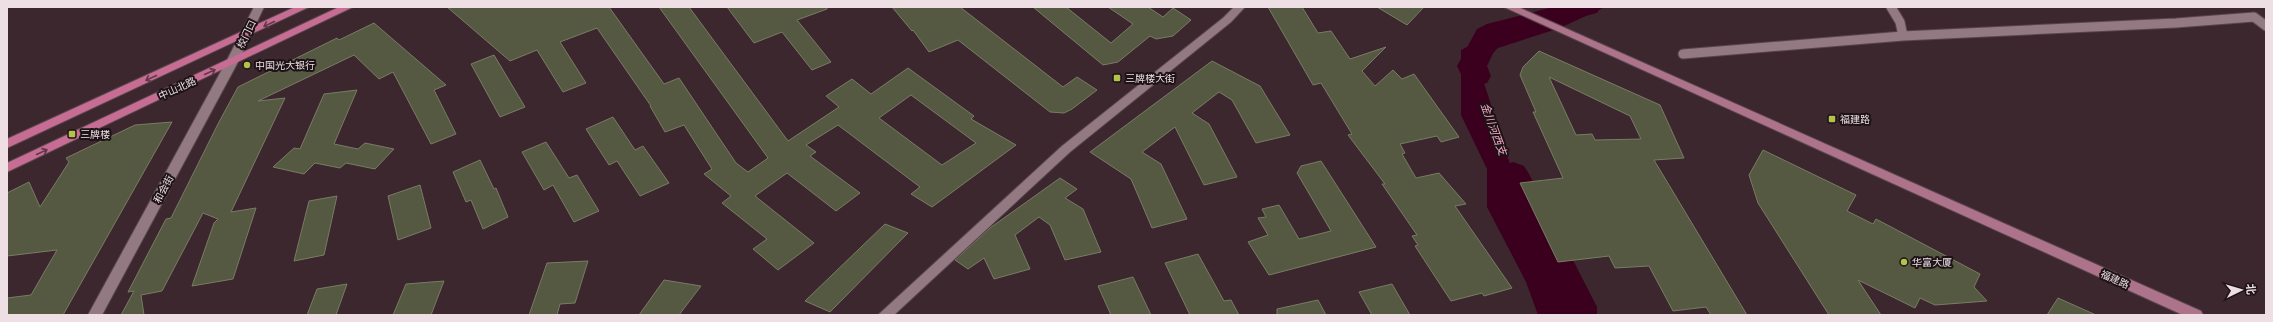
<svg xmlns="http://www.w3.org/2000/svg" width="2273" height="322" font-family="Commissioner,'Noto Sans SC',sans-serif">
  <style>
    .water { fill: #3a001e }
    .lines { fill: none; stroke-linecap: round; stroke-linejoin: round }
    .river { fill: #3a001e; fill-rule: evenodd }
    .building { fill: #555942; stroke: #787c64; fill-rule: evenodd }
    .service-casing { stroke: #58464c; stroke-width: 11 }
    .minor-casing { stroke: #58464c; stroke-width: 2 }
    .tertiary-casing { stroke: #58464c; stroke-width: 2 }
    .secondary-casing { stroke: #58464c; stroke-width: 2 }
    .primary-casing { stroke: #58464c; stroke-width: 2 }
    .service { stroke: #937982; stroke-width: 9 }
    .minor { fill: #937982; fill-rule: evenodd }
    .tertiary { fill: #937982; fill-rule: evenodd }
    .secondary { fill: #ad738b; fill-rule: evenodd }
    .primary { fill: #c76d93; fill-rule: evenodd }
    .oneway { stroke: #613749 }
    .poi-dot { fill: #b4c24a; stroke: #1d1317; stroke-width: 1.5 }
    .labels { text-anchor: middle; stroke-width: 4; stroke-linejoin: round; paint-order: stroke }
    .street-label { font-size: 10px; fill: #eddfe3; stroke: #1d1317 }
    .poi-label { font-size: 10px; fill: #eddfe3; stroke: #1d1317; text-anchor: start }
    .water-label { font-size: 11px; font-style: italic; fill: #f7aec9; stroke: #1d1317 }
  </style>
  <rect width="100%" height="100%" fill="#3d272f"/>
  <path class="water" d="M1574,7H1605L1560,28L1498,48L1486,60L1487,70L1484,83L1509,161L1542,236L1583,315H1538L1526,282L1487,207V169L1461,115V50L1501,30L1543,21Z"/>
  <g class="lines">
    <path class="river" d="M1553,7H1601L1597,13L1507,36L1499,41L1487,66L1491,76L1487,83L1476,86L1465,83L1457,66L1477,29L1487,24Z
      M1513,162L1524,166L1529,174L1597,307V315H1561V307L1497,174L1502,166Z"/>
  </g>
  <path class="building" d="M447,7H609L664,84L679,78L736,163L748,172L768,158L659,7H689L788,141L839,107L826,96L852,79L871,94L908,68L974,116L971,119L1016,145L932,207L911,194L920,187L838,125L806,145L816,152L810,156L860,193L836,211L787,173L755,196L814,243L778,270L753,249L767,239L722,203L731,196L704,174L712,169L684,125L665,132L650,106H651L597,28L560,42L586,83L563,92L537,50L510,61ZM911,95L976,143L942,165L879,118Z
    M727,7H827V9L797,20L831,62L812,70L782,32L754,43Z
    M892,7H960L1063,87L1077,77L1097,90L1072,109L1064,113L1050,112L958,40L929,52L913,30L912,31Z
    M1033,7H1066L1111,43L1133,24L1108,7H1148L1163,17L1173,8L1191,20L1173,36L1156,39L1150,36L1118,62L1103,65Z
    M1268,7H1302L1318,33L1331,31L1350,59L1386,47L1362,71L1375,86L1393,70L1402,79L1414,74L1459,137L1441,142L1437,136L1400,144L1405,153L1402,154L1416,178L1439,173L1466,204L1455,206L1512,288L1484,296L1482,293L1451,301L1415,246L1418,245L1412,236L1417,235L1382,184H1385L1348,135L1352,134L1321,83L1313,85Z
    M1377,7H1424L1407,25Z
    M374,23L446,85L434,90L456,134L431,144L393,72L379,79L354,55L258,101L285,98L231,212L256,208L233,279L192,286L214,223L218,219L203,213L162,291L141,295L144,315H121L134,291L128,292L166,219L171,218L219,122L238,87L337,38L339,40Z
    M1539,51L1660,105L1684,158L1654,160L1747,315H1711L1706,307L1673,311L1649,266L1615,268L1609,256L1558,262L1520,183L1563,178L1533,112H1536L1520,75L1523,67ZM1549,77L1630,116L1641,139L1595,140L1592,134L1576,135Z
    M494,55L525,107L500,117L471,64Z
    M1212,61L1260,86L1290,135L1256,143L1232,100L1219,92L1192,113L1209,124L1237,177L1204,185L1175,127L1142,152L1161,164L1187,219L1152,228L1131,179L1090,152Z
    M357,90L334,144L358,149L365,143L394,149L375,169L346,163L340,168L315,163L304,174L273,167L294,148L300,149L324,94Z
    M613,117L635,150L643,146L669,183L640,196L617,161L609,165L586,129Z
    M172,122L63,315H7V298L31,295L57,250L7,256V193L29,182L40,207L69,162L66,158L135,125Z
    M546,142L569,178L577,175L599,211L574,222L553,185L544,190L522,152Z
    M1763,150L1856,195L1847,211L1873,224L1876,219L1980,274L1974,287L1987,301L1935,305L1920,298L1915,308L1858,280L1881,315H1829L1758,203L1749,175Z
    M480,160L494,189L496,188L508,217L483,229L471,200L466,202L453,172Z
    M1321,161L1376,247L1269,275L1248,242L1268,235L1258,218L1266,217L1262,209L1279,205L1299,239L1331,231L1297,173L1301,166Z
    M1060,178L1077,189L1065,198L1083,209L1101,252L1065,260L1050,225L1039,217L1015,235L1030,269L994,279L984,258L968,269L955,260L990,228Z
    M420,185L431,228L398,240L388,196Z
    M337,196L324,255L294,261L309,201Z
    M885,224L908,233L830,312L805,301Z
    M1198,254L1224,301L1231,300L1239,315H1190L1165,263Z
    M588,261L575,303L560,304L557,315H529L547,263Z
    M1133,277L1151,315H1111L1098,286Z
    M664,280L701,286L679,315H639Z
    M444,281L431,315H393L406,284Z
    M347,284L336,315H307L317,289Z
    M1392,284L1410,315H1372L1359,292Z
    M2058,298L2096,315H2047Z
    M1318,300L1326,315H1277V309Z"/>
  <g class="lines">
    <g class="service-casing">
      <path id="service" d="M1903,36L2176,23L2254,17L2266,26
        M1683,54L1903,36L1900,22L1891,7"/>
    </g>
    <g class="minor-casing">
      <path id="minor" d="M254,7H264L238,62L102,315H88L226,62Z"/>
    </g>
    <g class="tertiary-casing">
      <path id="tertiary" d="M1234,7H1245L1231,22L1070,152L894,315H878L1062,146L1223,18Z"/>
    </g>
    <g class="secondary-casing">
      <path id="secondary" d="M1504,7H1518L2201,311L2203,315H2183Z"/>
    </g>
    <g class="primary-casing">
      <path id="primary" d="M295,7H309L7,148V139Z
        M339,7H353L7,172V163Z"/>
    </g>
    <use href="#service" class="service"/>
    <use href="#minor" class="minor"/>
    <use href="#tertiary" class="tertiary"/>
    <use href="#secondary" class="secondary"/>
    <use href="#primary" class="primary"/>
  </g>
  <defs><path id="oneway-shaft" d="M-6 0H5M1.5-3L5.5 0L1.5 3" fill="none" stroke-width="1.6" stroke-linecap="round" stroke-linejoin="round"/></defs>
  <g class="oneway">
    <use href="#oneway-shaft" transform="translate(269 24) rotate(155)"/>
    <use href="#oneway-shaft" transform="translate(210 72) rotate(-25)"/>
    <use href="#oneway-shaft" transform="translate(151 78) rotate(155)"/>
    <use href="#oneway-shaft" transform="translate(42 152) rotate(-25)"/>
  </g>
  <g class="poi-dot">
    <circle cx="247" cy="65" r="4"/>
    <rect x="1113" y="74" width="8" height="8" rx="2"/>
    <rect x="1828" y="115" width="8" height="8" rx="2"/>
    <rect x="68" y="130" width="8" height="8" rx="2"/>
    <circle cx="1904" cy="262" r="4"/>
  </g>
  <g class="labels">
    <g class="street-label">
      <text transform="translate(246 34) rotate(-64)" y="4">校门口</text>
      <text transform="translate(177 88) rotate(-25)" y="4">中山北路</text>
      <text transform="translate(163 189) rotate(-62)" y="4">和会街</text>
      <text transform="translate(2115 279) rotate(24)" y="4">福建路</text>
    </g>
    <g class="poi-label">
      <text x="255" y="69">中国光大银行</text>
      <text x="1125" y="82">三牌楼大街</text>
      <text x="1840" y="123">福建路</text>
      <text x="80" y="138">三牌楼</text>
      <text x="1912" y="266">华富大厦</text>
    </g>
    <g class="water-label">
      <text transform="translate(1494 129) rotate(70)" y="4">金川河西支</text>
    </g>
  </g>
  <rect width="2273" height="322" fill="none" stroke="#eddfe3" stroke-width="16"/>
  <g transform="translate(2241 290) rotate(85)" stroke="#1d1317" stroke-width="3" paint-order="stroke">
  <path d="M0-3L7 15L0 10L-7 15Z" fill="#eddfe3"/>
  <text y="-6" font-size="11" font-weight="bold" text-anchor="middle" fill="#eddfe3">北</text>
  </g>
</svg>
